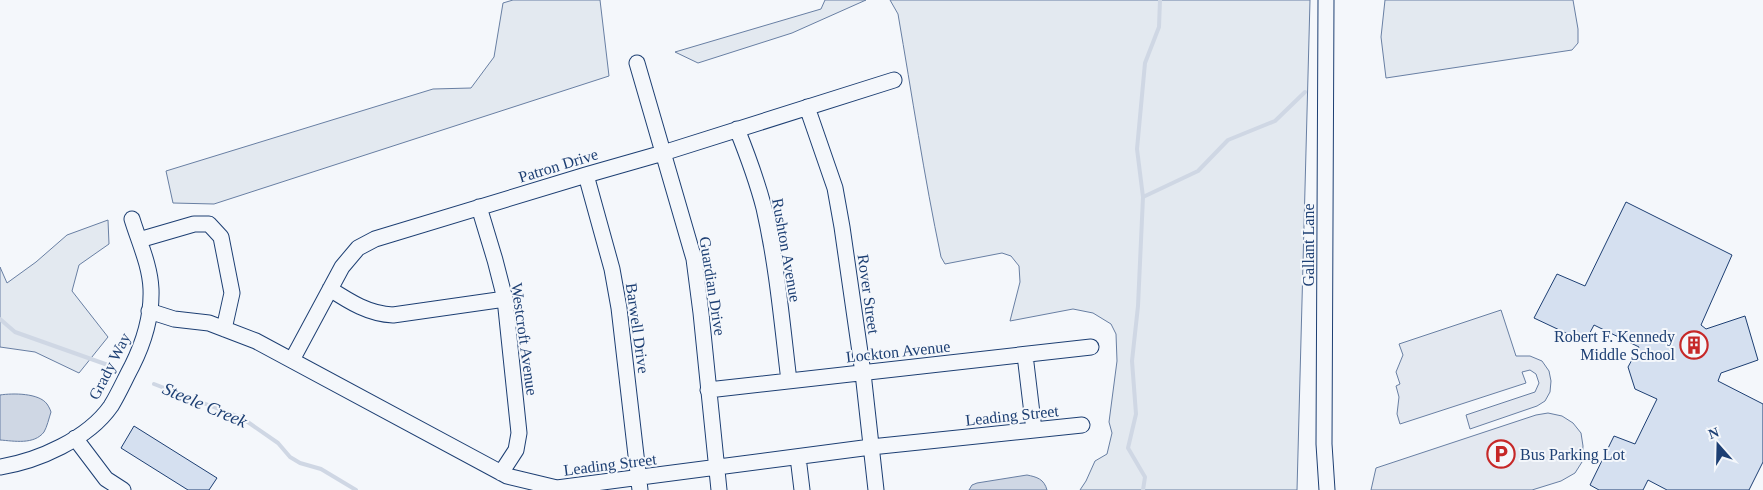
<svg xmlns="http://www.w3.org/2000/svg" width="1763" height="490" font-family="Georgia,serif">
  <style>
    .green { fill: #e3e9f0; stroke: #687fa3 }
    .parking { fill: #e3e8f0; stroke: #687fa3 }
    .water { fill: #cfd7e4; stroke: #687fa3 }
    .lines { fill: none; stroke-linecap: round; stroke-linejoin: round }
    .stream { stroke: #cfd7e4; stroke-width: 4 }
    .building { fill: #d5e0f0; stroke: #1d3f73 }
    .minor-casing { stroke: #1d3f73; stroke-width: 17 }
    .minor { stroke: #f4f7fb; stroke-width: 15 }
    .labels { text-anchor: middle; stroke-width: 4; stroke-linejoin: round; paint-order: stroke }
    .street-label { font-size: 16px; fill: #1d3f73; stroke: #f4f7fb }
    .poi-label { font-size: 16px; fill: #1d3f73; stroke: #f4f7fb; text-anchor: end }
    .water-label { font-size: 18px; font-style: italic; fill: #1d3f73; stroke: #f4f7fb }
  </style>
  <rect width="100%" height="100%" fill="#f4f7fb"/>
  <path class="green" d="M513,0H600L609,76L214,204L173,203L166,171L433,89L471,88L494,57L503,3Z
    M825,0H866L792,33L698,63L675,52L821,9Z
    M890,0H1310L1297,490H1080L1086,481L1095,461L1107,454L1112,433L1109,422L1117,361L1116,334L1111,324L1093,313L1073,309L1010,321L1020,282L1019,266L1011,256L1002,253L945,264L941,257C924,176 912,95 898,14Z
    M1385,0H1573L1578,29V43L1572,50L1386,78L1381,37Z
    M108,220L109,244L79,265L72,291L108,337L79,373L35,352L0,347V267L7,283L36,262L67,235Z"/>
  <path class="parking" d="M1501,310L1516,356H1530L1542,361L1549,371L1551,381L1550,392L1545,401L1537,406L1470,429L1466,415L1535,392L1539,383L1536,374L1530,370L1522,372L1526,383L1400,424L1397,414L1399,397L1396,386L1400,384L1396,372L1403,355L1399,344Z
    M1548,413L1562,416L1573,423L1581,433L1583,446L1582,462L1575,473L1561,481L1532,490H1371L1376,468L1536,415Z"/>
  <path class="water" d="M0,395C13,393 39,393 47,404C49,407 50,409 51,412C49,418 47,427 44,432C34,445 14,441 0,440Z
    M1027,475C1037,477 1044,479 1047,490H969L972,485L977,483Z"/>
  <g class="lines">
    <path class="stream" d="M1143,197L1198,171L1228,140L1275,121L1305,92
      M0,319L15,332L108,365
      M154,384L242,418L278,443L290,457L300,463L321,469L356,490
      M1143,490L1145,477L1128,448L1136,414L1132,361L1138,306L1143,197L1137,149L1145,63L1159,27L1160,0"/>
  </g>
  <path class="building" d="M1626,202L1732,255L1701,325L1706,329L1745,316L1758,360L1721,373L1718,381L1763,404V462L1749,490H1667L1648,480L1643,490H1599L1590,485L1614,436L1635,444L1657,399L1635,389L1628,367L1639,347L1594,325L1585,342L1534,318L1557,274L1585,286Z
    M134,426L217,478L209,490H188L121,448Z"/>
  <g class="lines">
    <g class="minor-casing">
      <path id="minor" d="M1326,0L1324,444L1327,490
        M637,63L694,259L701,313L719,490
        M807,107L835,188L842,227L863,373L876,490
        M737,129C747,154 757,181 764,208C777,265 782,323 789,381
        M586,175L612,269L619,308L640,490
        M479,207L495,260L505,299L519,433L516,450L501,473
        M139,240L194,224H209L221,237L232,293L224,329
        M330,289C350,302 369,314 393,315L505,299
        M149,311L174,319L209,323L256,341L507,476L557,488L871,447L1082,425
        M1025,355L1034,430
        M292,360L342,267L358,248L375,239L586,175L663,153L894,80
        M708,390L1091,347
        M75,438L106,479L123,490
        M798,457L802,490
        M0,467C38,461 88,439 111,406C119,393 125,379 132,366C144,342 152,316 151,289C150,265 139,242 132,219"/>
    </g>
    <use href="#minor" class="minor"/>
  </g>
  <defs>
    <g id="building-ring" transform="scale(1.4375)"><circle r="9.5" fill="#f4f7fb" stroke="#c62828" stroke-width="1.5"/><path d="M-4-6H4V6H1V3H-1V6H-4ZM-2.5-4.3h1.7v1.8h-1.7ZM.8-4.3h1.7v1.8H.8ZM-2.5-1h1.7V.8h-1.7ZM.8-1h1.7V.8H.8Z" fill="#c62828"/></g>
    <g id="parking-ring" transform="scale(1.4375)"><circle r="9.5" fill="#f4f7fb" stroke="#c62828" stroke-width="1.5"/><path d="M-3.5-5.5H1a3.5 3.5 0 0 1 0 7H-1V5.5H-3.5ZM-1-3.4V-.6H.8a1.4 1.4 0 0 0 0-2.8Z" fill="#c62828"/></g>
  </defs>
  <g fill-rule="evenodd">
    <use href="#building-ring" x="1694" y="345"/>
    <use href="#parking-ring" x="1501" y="454"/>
  </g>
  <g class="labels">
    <g class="street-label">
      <text transform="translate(558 165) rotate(-17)" y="6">Patron Drive</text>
      <text transform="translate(1308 245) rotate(-90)" y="6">Gallant Lane</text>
      <text transform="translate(787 250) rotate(80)" y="6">Rushton Avenue</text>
      <text transform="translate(713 286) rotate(81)" y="6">Guardian Drive</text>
      <text transform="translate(869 294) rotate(82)" y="6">Rover Street</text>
      <text transform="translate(638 328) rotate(82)" y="6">Barwell Drive</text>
      <text transform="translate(525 339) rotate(82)" y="6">Westcroft Avenue</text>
      <text transform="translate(898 351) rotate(-6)" y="6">Lockton Avenue</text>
      <text transform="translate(109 366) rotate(-63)" y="6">Grady Way</text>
      <text transform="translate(1012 415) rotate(-6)" y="6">Leading Street</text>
      <text transform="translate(610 464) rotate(-7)" y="6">Leading Street</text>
    </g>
    <g class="poi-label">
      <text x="1675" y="342">Robert F. Kennedy<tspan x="1675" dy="18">Middle School</tspan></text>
      <text x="1520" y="460" text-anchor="start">Bus Parking Lot</text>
    </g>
    <g class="water-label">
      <text transform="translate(205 405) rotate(23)" y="6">Steele Creek</text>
    </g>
  </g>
  <g transform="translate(1718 445) rotate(340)" stroke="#f4f7fb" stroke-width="4" paint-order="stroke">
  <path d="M0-4L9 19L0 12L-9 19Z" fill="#1d3f73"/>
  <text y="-8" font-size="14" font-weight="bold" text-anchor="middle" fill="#1d3f73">N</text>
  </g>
</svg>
